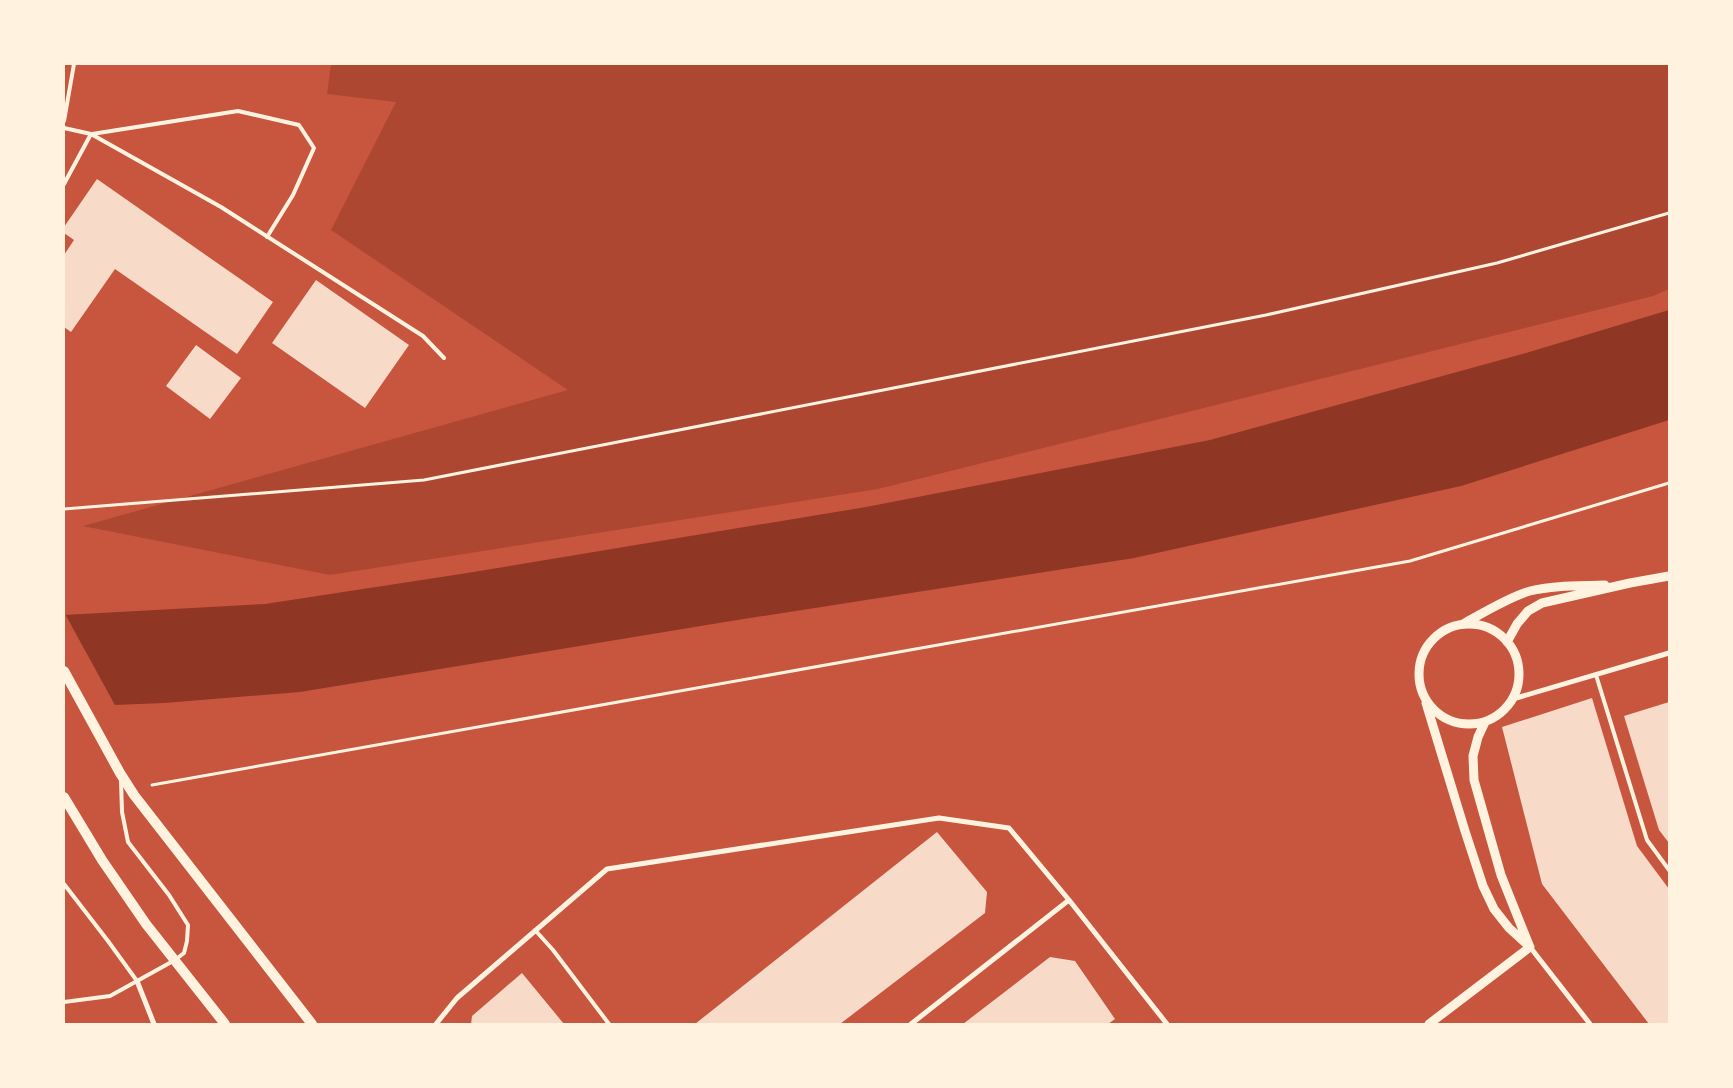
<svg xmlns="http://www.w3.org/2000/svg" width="1733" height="1088" font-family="Lora,serif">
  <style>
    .green { fill: #ae4732 }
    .water { fill: #8f3625 }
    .pier { fill: #c8553d }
    .building { fill: #f7dbc8 }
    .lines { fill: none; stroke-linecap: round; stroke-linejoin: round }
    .path { stroke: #fff3e0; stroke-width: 3 }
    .service { stroke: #fff3e0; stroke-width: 4 }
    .minor { stroke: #fff3e0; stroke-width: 5 }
    .tertiary { stroke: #fff3e0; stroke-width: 9 }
    .secondary { stroke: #fff3e0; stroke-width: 10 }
  </style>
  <rect width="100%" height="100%" fill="#c8553d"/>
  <path class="green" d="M331,64H1669V289L1653,296L878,489L330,575L83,526L568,390L331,230L396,102L327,94Z"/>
  <path class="water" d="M1669,310V420L1461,486L1134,558L731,621L300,692L164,703L64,707V615L265,604L461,574L866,507L1210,440L1526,353Z"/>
  <path class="pier" d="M64,612L116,707L64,710Z"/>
  <path class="building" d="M97,179L273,302L237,354L115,269L71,332L64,327V255L74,240L64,233V227Z
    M316,280L409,345L365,408L272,343Z
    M196,345L241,378L210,419L166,386Z
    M1592,698L1637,846L1669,889V1024H1649L1542,884L1502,727Z
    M1669,702V843L1659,830L1624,716Z
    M937,832L987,892L985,913L840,1024H695Z
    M1050,957L1075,961L1115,1019L1108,1024H963Z
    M522,973L564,1024H471L472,1016Z"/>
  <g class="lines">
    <path class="path" d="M64,509L424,480L1266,315L1497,263L1669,213
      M152,785L1410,561L1669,483"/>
    <path class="service" d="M64,121L74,64
      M64,128L91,134L64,184
      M91,134L221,207L423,336L444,358
      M92,134L238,111L299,125L314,148L293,195L267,237
      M1596,675L1647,840L1669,870
      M64,884L108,941L137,981
      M535,930L553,950L609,1024
      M64,1002L110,996L175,960L184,953L187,941L188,925L169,895L128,842L122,812L121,781"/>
    <path class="minor" d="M1513,699L1669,653
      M1530,947L1590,1024
      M137,981L154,1024
      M436,1024L457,998L607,869L939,818L1009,828L1069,900L1167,1024
      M911,1024L1069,900"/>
    <path class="tertiary" d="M1463,624C1481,614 1511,596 1530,591C1554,585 1580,586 1605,585
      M1419 674a50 50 0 1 1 100 0a50 50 0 1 1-100 0Z
      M1507,642L1517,624L1528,611L1542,603L1630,583L1669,576
      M1426,703L1465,831L1483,886L1494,909L1509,928L1530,947
      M1485,722L1478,737L1473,756L1474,780L1501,875L1529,945
      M1429,1024L1530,947"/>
    <path class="secondary" d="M64,671L120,773L134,795L312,1024
      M64,797L102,860L146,924L225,1024"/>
  </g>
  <rect width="1733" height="1088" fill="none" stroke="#fff3e0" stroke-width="130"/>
</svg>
